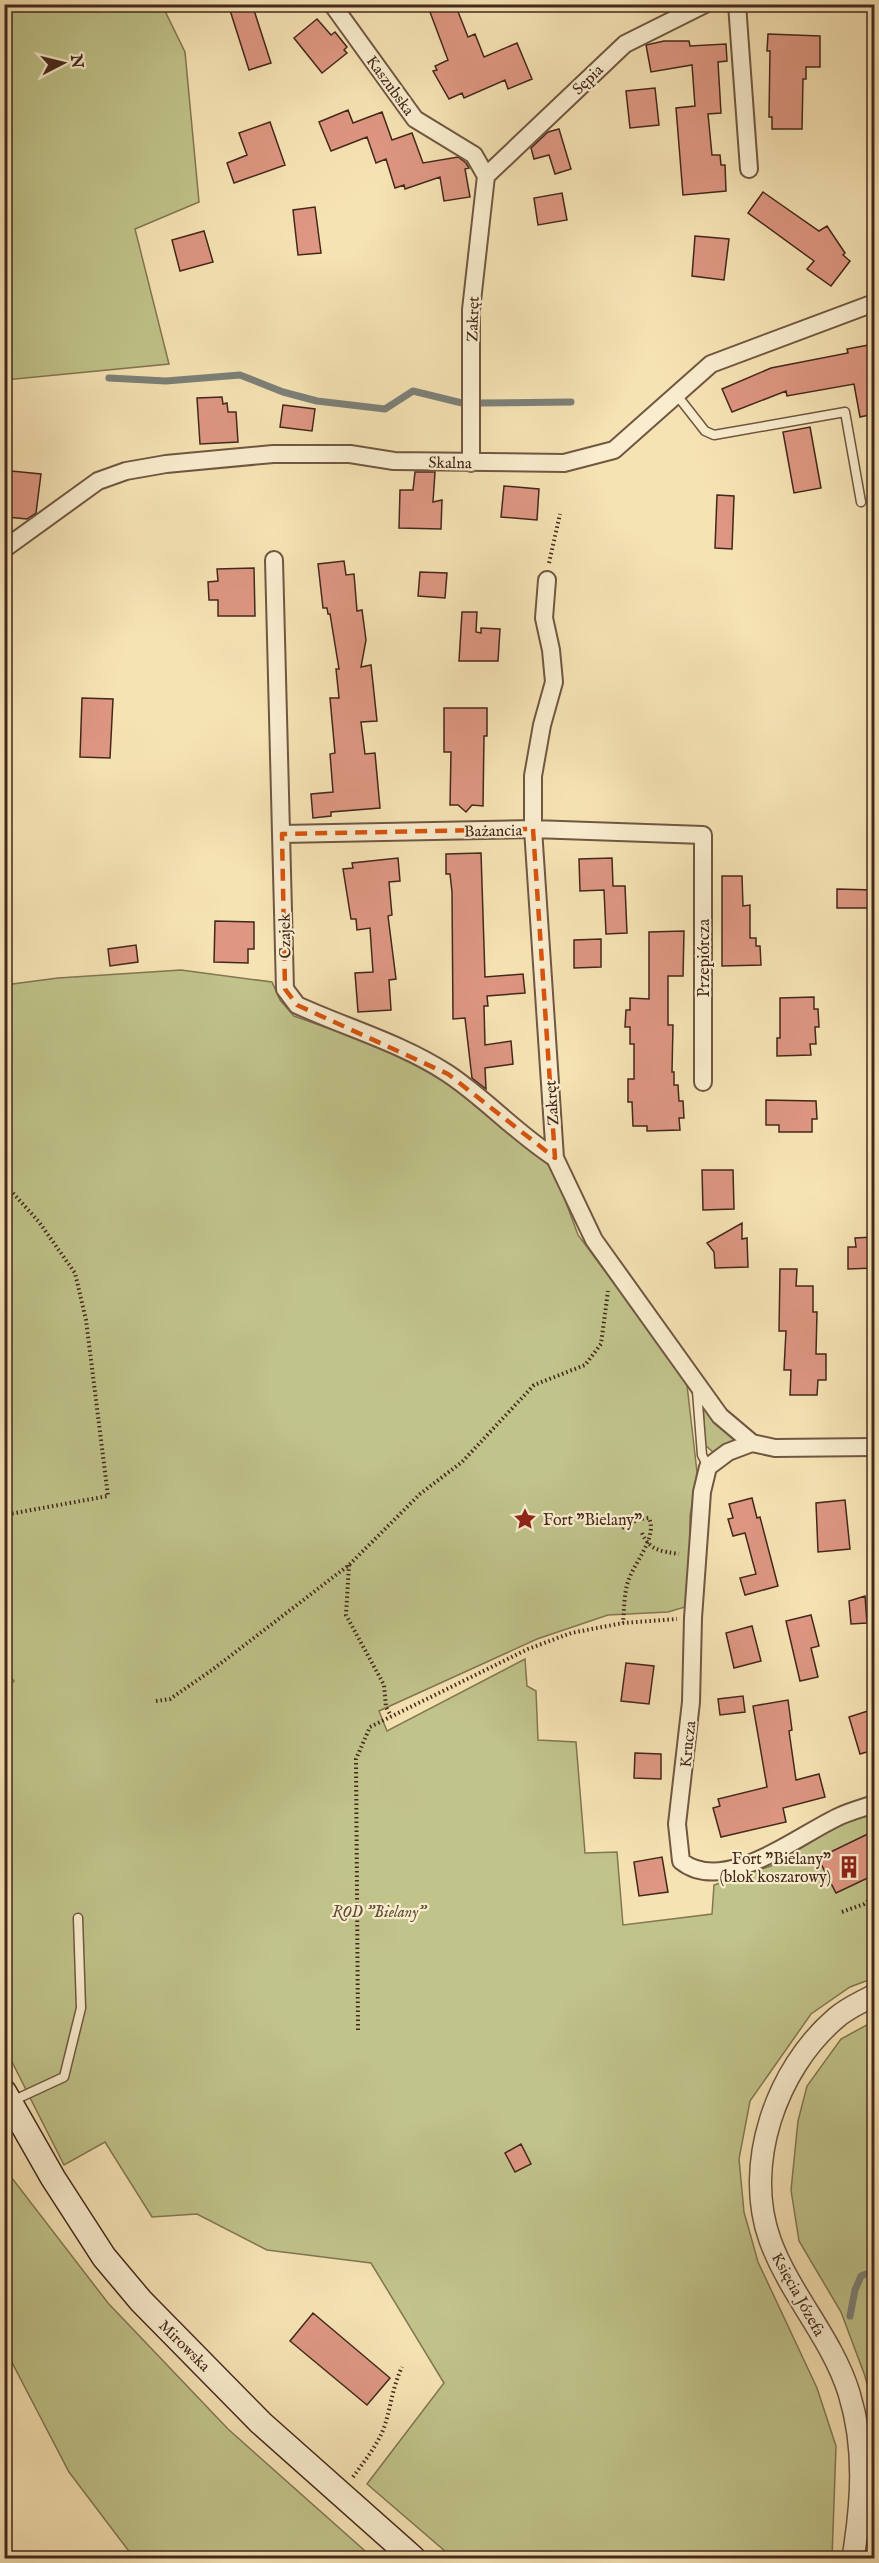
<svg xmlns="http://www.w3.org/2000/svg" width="879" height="2563" font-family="'IM FELL English',serif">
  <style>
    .green { fill: #c0c38a; stroke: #827653; stroke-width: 1.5 }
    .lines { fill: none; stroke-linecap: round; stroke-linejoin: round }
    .stream { stroke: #7c8179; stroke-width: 7 }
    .building { fill: #de9782; stroke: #44281c; stroke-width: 1.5 }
    .service-casing { stroke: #705742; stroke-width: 11 }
    .minor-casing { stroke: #705742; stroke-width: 20 }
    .tertiary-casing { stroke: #705742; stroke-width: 24 }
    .secondary-casing { stroke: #44281c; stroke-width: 27 }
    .path { stroke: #44281c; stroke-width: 4; stroke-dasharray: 1.5 3; stroke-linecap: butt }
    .service { stroke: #f9edce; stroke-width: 8 }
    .minor { stroke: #f9edce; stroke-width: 16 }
    .tertiary { stroke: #f9edce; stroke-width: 21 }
    .secondary { stroke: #f9edce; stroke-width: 24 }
    .marked { fill: none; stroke: #d8540e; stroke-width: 4.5; stroke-dasharray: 12 8; stroke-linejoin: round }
    .labels { text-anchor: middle; stroke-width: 4.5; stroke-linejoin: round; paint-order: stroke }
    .street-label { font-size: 16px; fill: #44281c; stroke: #f9edce }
    .poi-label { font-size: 16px; fill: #44281c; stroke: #f9edce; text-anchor: start }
    .park-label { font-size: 16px; font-style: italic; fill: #634f38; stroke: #f9edce }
  </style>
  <rect width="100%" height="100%" fill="#f6e3b4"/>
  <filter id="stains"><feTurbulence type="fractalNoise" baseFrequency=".00333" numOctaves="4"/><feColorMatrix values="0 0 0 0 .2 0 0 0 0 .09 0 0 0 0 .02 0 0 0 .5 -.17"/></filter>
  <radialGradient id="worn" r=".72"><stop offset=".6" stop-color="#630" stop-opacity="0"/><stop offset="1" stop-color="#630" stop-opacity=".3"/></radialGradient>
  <path class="green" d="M5,4L29,5L46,12L53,5H162L185,52L199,202L135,229L169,364L5,380Z
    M181,970L272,982L280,1000L294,1016L412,1058L465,1092L554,1170L578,1235L664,1350L687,1385L697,1472L690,1516V1579L685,1607L668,1612L608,1615L537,1639L379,1711L387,1731L525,1659L527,1686L536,1691L538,1740L576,1742L585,1853L617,1852L623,1925L712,1914L714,1885L771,1866L841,1824L874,1814V1978L850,1987L811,2014L750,2101L739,2159L744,2212L758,2262L817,2388L836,2446L832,2558H453L367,2484L444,2383L371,2263L267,2250L197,2214L152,2217L105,2142L64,2165L5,2048L4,1691L14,1681L5,1671V985L58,978Z
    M703,1404L739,1438L713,1452L705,1445Z
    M874,2021V2412L865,2376L841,2312L799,2241L791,2190L798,2121L807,2086L841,2039Z
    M5,2165L8,2173L108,2303L228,2429L373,2558H134L69,2472L5,2349Z"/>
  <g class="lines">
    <path class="stream" d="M109,378L166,381L240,375L283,392L317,401L385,409L413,391L462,403
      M478,403L571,402
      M850,2316L855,2290L861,2276L874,2271"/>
  </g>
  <path class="building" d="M228,4H252L271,63L249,70Z
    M427,4H455L468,37L475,34L484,57L517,43L532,79L508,89L505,80L464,98L462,93L449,99L433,71L437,70L435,66L448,60Z
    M317,19L331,35L335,32L347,47L344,50L347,53L322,73L294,38Z
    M768,34L820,36V67H806V79H803L802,129H772V117H769L770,51H767Z
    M664,41H689L690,46L726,44L727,61L718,62L721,113L708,114L712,155H720L721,165H725L726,191L683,195L676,108L695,106L692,65L651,72L646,45Z
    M655,88L659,125L630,128L626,91Z
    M348,110L353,123L382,112L392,140L412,133L423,163L458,157L466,163L469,168L465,169L470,197L444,201L440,177L405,189L404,185L395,188L386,159L376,163L367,137L331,151L319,122Z
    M270,122L285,165L234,183L227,163L247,155L239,133Z
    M559,129L571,169L555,174L549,155L534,159L531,148L548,132Z
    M763,192L819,231L827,226L845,253L843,255L850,261L831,286L807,269L814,261L748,213Z
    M562,193L567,220L538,225L534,198Z
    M315,207L321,253L298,255L293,210Z
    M204,231L213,262L180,271L172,240Z
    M695,236L729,239L724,280L692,276Z
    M874,344V414L860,417L854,384L787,396L786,391L732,412L722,389L771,368L848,353L847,349Z
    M222,397L223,404L227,403L228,412H236L238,442L200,444L197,398Z
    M283,405L315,409L312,431L280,427Z
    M810,427L821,488L794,493L783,432Z
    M11,471L41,474L36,513L27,519L7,517Z
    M415,472H435L433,502L442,500L441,529L399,528L400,490H413Z
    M504,486L539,489L537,520L501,517Z
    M717,495L734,496L732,549L715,548Z
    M344,561L346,575L354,574L357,611L362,610L366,640L361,667L371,665L377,721L361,722L365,754L375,753L380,808L331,812V816L313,818L311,794L333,792L330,754L335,753L330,698H339L336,669H339L330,614H328L327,608H323L318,564Z
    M254,568L255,616H218V600H209L208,582L218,581L217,569Z
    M420,572L447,573L445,598L418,596Z
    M462,612H477L476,632L481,633V628L500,629L498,661H459Z
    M82,698L113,699L110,758L80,757Z
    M444,708H487V736H484L483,806L472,805L466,812L458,805H450L451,752H444Z
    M481,853L485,977L523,974L525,993L487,996L488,1006H484L485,1045L511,1041L513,1064L485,1068L486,1089L472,1078L465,1018L453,1019L452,892L450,874H446V854Z
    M398,858L400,881L389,882L392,915L388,916L396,979L389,980L391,1010L358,1012L355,973L373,972L370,928L357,930L356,919H351L343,869L353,868L352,863Z
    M612,858L613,886H625L627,933L606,934L604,890L580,891L579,859Z
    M722,876H742L743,906L750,905V938H756V946H760L761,965L722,966Z
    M837,889L874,890V908H837Z
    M215,921L254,922V949H248V963L214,962Z
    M684,931L683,976H668V1025H673L672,1072H674V1085H678L679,1101H683L684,1118H679L680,1130L647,1131V1126H633L632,1102H628V1079H634V1044H630V1027H625L626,1010H630V998L649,999V932Z
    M601,939V967L574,968V940Z
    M136,945L138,962L110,966L108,949Z
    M814,997V1009H818L819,1027H815L816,1044H810L811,1055L777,1056V1038H780V998Z
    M766,1100L816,1101L817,1119H812V1132H779V1125H766Z
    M702,1170H733L734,1209L703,1210Z
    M742,1223V1239L747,1238L748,1267L715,1268L714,1252L707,1243Z
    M874,1237V1268L848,1269V1247H856L855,1238Z
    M780,1269H797L796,1286H813V1312H817L816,1354H826V1380H818L817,1395H790L791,1370H784L786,1331H779Z
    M752,1498L757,1518L760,1517L778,1586L745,1595L740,1578L756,1574L745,1533L733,1536L728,1519L733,1518L729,1504Z
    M845,1500L850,1549L818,1552L816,1503Z
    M865,1596L867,1623L851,1624L849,1601Z
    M811,1615L819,1646L811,1648L818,1677L800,1681L786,1621Z
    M752,1626L761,1661L734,1668L726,1633Z
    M626,1663L654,1666L649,1704L621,1701Z
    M743,1696L745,1712L720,1715L718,1699Z
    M788,1700L792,1730L789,1731L796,1780L819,1774L825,1797L783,1808L786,1822L721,1837L713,1808L720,1806L718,1799L767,1787L753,1706Z
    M874,1709V1750L860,1754L849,1717Z
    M635,1753L661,1754V1779L634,1778Z
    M874,1831V1875L836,1893L818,1858Z
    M662,1857L668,1892L639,1896L634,1862Z
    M521,2144L531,2164L515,2172L505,2153Z
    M313,2313L390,2378L367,2405L290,2341Z"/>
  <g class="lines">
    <g class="service-casing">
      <path id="service" d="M676,394L705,431L714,435L845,412L861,502
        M697,1391L702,1455L708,1467
        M10,2102L64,2077L81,2008L78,1918
        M4,2548L11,2558"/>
    </g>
    <g class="minor-casing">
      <path id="minor" d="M332,4L415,119L474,155L486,176
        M737,4L749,169
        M486,176L625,44L705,4
        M471,463V310L486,176
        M4,549L98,481L126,471L166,464L273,454H350L394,461L564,463L614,450L711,364L874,303
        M274,560L285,989L297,1005C347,1028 401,1043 447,1073C485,1098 516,1133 555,1158
        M547,580L544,618L551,650L554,682L542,725L533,776V829L555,1158L594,1240L720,1416L752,1443L775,1448L874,1447
        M282,834L533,829L703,835V1082
        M752,1443L728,1452L708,1467L702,1492L693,1618L691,1702L677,1824L681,1861C724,1896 798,1835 840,1816C851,1811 863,1808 874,1804"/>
    </g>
    <g class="tertiary-casing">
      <path id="tertiary" d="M853,2558C862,2502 866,2448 849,2393C832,2338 790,2295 770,2240C743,2165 776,2069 836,2018C847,2008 862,2002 874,1995"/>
    </g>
    <g class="secondary-casing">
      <path id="secondary" d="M4,2092L53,2178L104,2257L141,2301L261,2423L413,2558"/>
    </g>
    <path class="path" d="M549,563L560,514
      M4,1183L39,1222L75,1273L86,1320L108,1496L4,1515
      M622,1528L639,1519L649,1518C658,1539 632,1564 627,1585C624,1597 624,1611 623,1623
      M642,1533C650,1551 661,1551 679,1554
      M349,1565L346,1615L384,1685L386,1707L391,1716
      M156,1701L170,1699L212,1670L349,1565L420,1494L462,1462L534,1385L585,1365L601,1344L608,1291
      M842,1912L864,1904L874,1896
      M358,2030L356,1759L370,1727L528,1649L571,1633L623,1623L677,1619
      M353,2477C365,2460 378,2445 385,2425C391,2405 393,2386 402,2367"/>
    <use href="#service" class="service"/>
    <use href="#minor" class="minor"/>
    <use href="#tertiary" class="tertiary"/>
    <use href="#secondary" class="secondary"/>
  </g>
  <path class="marked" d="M533,829L555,1158L448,1074L297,1005L285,989L282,834Z"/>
  <defs>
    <g id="sight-bare" transform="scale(1.8)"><path d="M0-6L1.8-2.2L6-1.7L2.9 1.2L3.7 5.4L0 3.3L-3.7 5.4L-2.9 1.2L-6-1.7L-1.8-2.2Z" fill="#8f2418" stroke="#f9edce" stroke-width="2.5" paint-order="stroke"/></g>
    <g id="building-bare" transform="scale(1.8)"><path d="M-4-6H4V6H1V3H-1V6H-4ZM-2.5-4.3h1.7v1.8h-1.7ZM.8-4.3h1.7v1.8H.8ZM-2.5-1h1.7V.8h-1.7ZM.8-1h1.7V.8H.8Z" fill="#8f2418" stroke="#f9edce" stroke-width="2.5" paint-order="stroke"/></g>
  </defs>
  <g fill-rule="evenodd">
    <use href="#sight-bare" x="525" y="1519"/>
    <use href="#building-bare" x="849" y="1867"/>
  </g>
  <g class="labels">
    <g class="street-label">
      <text transform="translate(587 79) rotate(-44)" y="6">Sępia</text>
      <text transform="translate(391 85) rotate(54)" y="6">Kaszubska</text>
      <text transform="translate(472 319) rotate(-88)" y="6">Zakręt</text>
      <text transform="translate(450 462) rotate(1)" y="6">Skalna</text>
      <text transform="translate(493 830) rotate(-1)" y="6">Bażancia</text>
      <text transform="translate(284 936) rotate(-91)" y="6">Czajek</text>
      <text transform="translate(703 958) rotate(-90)" y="6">Przepiórcza</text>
      <text transform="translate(551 1103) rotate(-94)" y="6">Zakręt</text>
      <text transform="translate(687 1744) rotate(-84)" y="6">Krucza</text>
      <text transform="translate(799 2294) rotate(61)" y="6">Księcia Józefa</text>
      <text transform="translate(185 2345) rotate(45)" y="6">Mirowska</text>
    </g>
    <g class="poi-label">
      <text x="543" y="1525">Fort "Bielany"</text>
      <text x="831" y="1864" text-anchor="end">Fort "Bielany"<tspan x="831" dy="18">(blok koszarowy)</tspan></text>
    </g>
    <g class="park-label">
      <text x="379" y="1917">ROD "Bielany"</text>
    </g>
  </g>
  <rect width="879" height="2563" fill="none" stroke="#f6e3b4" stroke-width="24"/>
  <rect x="6" y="6" width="867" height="2551" fill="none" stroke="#44281c" stroke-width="3"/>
  <rect x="12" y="12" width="855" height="2539" fill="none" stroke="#44281c" stroke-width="1.5"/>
  <g transform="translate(63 63) rotate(83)" stroke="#f9edce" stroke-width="4.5" paint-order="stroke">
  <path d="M0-4.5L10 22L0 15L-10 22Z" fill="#44281c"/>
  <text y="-9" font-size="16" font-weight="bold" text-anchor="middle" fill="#44281c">N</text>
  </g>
  <rect width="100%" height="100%" filter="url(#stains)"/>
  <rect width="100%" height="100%" fill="url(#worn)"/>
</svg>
